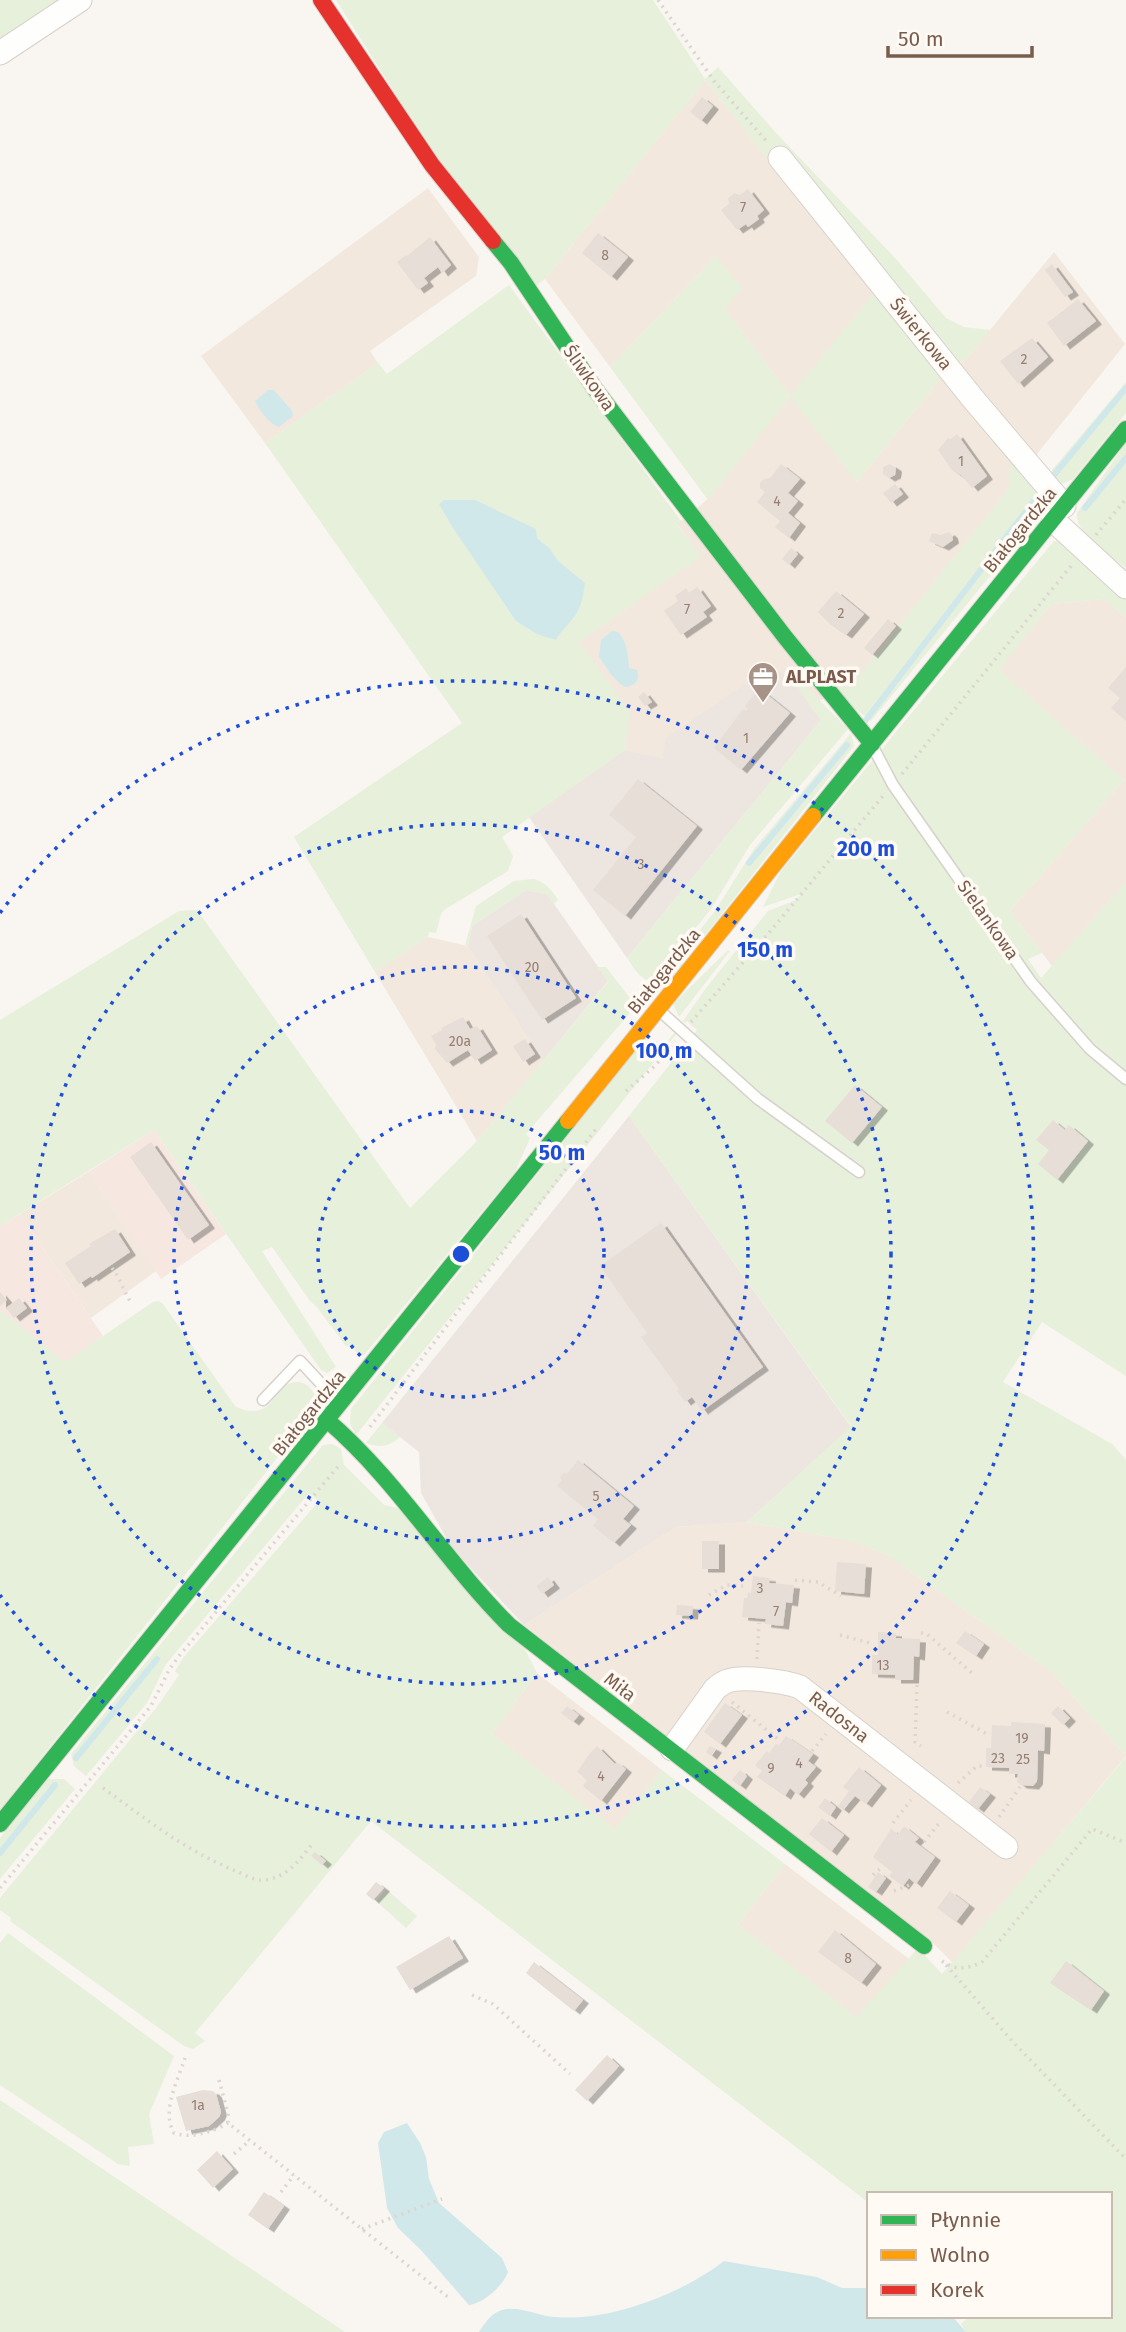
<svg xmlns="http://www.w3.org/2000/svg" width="1126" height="2332" font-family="'Fira Sans',sans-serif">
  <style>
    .residential { fill: #f2e8de }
    .commercial { fill: #f6e8e1 }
    .industrial { fill: #ede5e0 }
    .green { fill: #e7f0db }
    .water { fill: #d0e8ea }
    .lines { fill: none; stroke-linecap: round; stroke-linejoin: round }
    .stream { stroke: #d0e8ea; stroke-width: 6 }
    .building { fill: #e6ded7; filter: url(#shadow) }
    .lane-casing { stroke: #d7d1cb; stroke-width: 13 }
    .street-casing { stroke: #d7d1cb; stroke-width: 25 }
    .fast-casing { stroke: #d9d2cb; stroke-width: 18 }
    .slow-casing { stroke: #d9d2cb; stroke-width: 18 }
    .jam-casing { stroke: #d9d2cb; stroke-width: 18 }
    .path { stroke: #dcd5d0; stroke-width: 3.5; stroke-dasharray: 2 5; stroke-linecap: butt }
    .lane { stroke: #fefefd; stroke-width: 10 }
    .street { stroke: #fefefd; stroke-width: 23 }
    .fast { stroke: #30b455; stroke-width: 16 }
    .slow { stroke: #ff9f0a; stroke-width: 16 }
    .jam { stroke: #e5322d; stroke-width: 16 }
    .ring { fill: none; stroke: #1d4ed8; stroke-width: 3.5; stroke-dasharray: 3.5 7 }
    .labels { text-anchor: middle; stroke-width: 7; stroke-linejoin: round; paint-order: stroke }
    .number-label { font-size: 14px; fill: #977e72 }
    .street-label { font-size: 18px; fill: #7a5c4d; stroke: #fffaf3 }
    .poi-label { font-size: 18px; font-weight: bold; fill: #7a5c4d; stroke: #fffaf3; text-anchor: start }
    .centre { fill: #1d4ed8; stroke: #fffaf3; stroke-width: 3.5 }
    .ring-label { font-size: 21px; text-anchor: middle; font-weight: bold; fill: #1d4ed8; stroke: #fffaf3; stroke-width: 7; stroke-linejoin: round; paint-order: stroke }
  </style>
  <defs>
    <filter id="shadow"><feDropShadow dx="6" dy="3.5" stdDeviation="0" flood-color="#0004"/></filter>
  </defs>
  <rect width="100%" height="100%" fill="#f9f5f0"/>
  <path class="residential" d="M705,80L874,293L791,396L857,482L941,378L967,358L1054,252L1125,344L848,690L663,758L625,750L629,712L579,642L700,556L677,524L708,499L790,396L725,309L716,256L610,367L545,279Z
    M428,188L479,257L476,276L370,351L378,363L265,443L201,356Z
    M1104,599L1126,617V882L1052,966L1010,911L1124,780L998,670L1051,604Z
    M428,937L468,946L543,1061L477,1141L375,972Z
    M88,1172L156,1271L91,1318L20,1214Z
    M747,1522L853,1541L889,1556L1052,1672L1126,1756L953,1963L930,1940L524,1625L676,1527Z
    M537,1673L662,1770L615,1830L492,1734Z
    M785,1864L909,1959L857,2018L738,1925Z"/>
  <path class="commercial" d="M154,1130L226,1234L161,1279L88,1172Z
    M20,1214L103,1336L65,1363L0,1310V1226Z"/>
  <path class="industrial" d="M767,669L788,675L821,720L627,958L529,817L625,750L663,758L666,738Z
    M526,890L547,894L608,981L543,1061L468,946L472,926Z
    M629,1116L851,1427L747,1522L676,1527L524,1625L452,1548L421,1493L419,1452L382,1423Z"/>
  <path class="green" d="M0,0H62L0,45Z
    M336,0H653L705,79L718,67L776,133L896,259L946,318L964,327L990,330L967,358L953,368L787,184L705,80L545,279L536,286L438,161Z
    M716,256L742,288L725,309L790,396L874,293L941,378L857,482L790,397L708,500L610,367Z
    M509,285L681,521L677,525L701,556L579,642L630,712L625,750L502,837L513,856L508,871L444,910L441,914L436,933L429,932L428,937L375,972L294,837L462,723L265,443L378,363L387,374Z
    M1126,382V413L1073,479L1059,485L1050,477L1052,470Z
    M1126,443V568C1109,554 1076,537 1077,513Z
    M1016,463L1043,496L1045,502L1044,510L871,721L841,698L837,676L848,689L1009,488L1010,467Z
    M1054,541L1063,542L1126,595V617L1104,599L1051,604L999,670L1124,780L1010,911L1042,953L1028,959L1041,978L1126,882V1376L1042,1322L1003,1382L1112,1444L1126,1460V1756L1052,1672L889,1556L853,1541L747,1522L851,1426L629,1116L697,1030L687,1021L685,1023L683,1021L706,988L768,911L796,900L801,894L763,907L781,871Z
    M788,675H794L848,729L750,845L711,909L652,982C640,979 634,968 627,958L821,720Z
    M851,733L854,746L672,977L658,983L715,911L754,849Z
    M534,879C546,883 551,889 558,900L554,904L547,894L526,890L472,926L468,946L465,945L476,906L514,881Z
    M197,910L410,1208L477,1141L608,982L598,967H606L636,1006L526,1134L530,1138L515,1172L364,1355L358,1354L351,1346H346L316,1306L310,1301L272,1247L262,1251L336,1367L327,1373L321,1370L154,1130L0,1226V1020L179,911Z
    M728,950L730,951L679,1017L673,1004Z
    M675,1032L677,1033L356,1435L350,1424L351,1409L636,1050L652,1061Z
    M159,1301L163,1304L235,1406C244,1411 256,1414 266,1407C272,1403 275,1394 280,1390C298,1373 315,1385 318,1406L0,1810V1310L65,1362L153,1302Z
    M382,1423L400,1437C389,1447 380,1448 366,1443Z
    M332,1444L341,1449L344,1465L384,1505L401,1509L523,1646L537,1673L492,1734L615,1829L662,1770L785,1864L738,1925L857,2017L918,1948L942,1974L1126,1757V2332H966L961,2324L970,2316H1110V2194H869V2203L371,1821L195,2033L205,2041L193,2049L184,2046L10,1921L11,1918L0,1910V1898L157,1707L179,1675L175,1671L183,1658L319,1501L309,1493L166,1664L147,1703L86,1776L74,1766L71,1754L323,1445Z
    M48,1779H64L75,1789L0,1879V1838Z
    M386,1889L417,1916L406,1928L376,1901Z
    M8,1933L174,2056L149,2114L154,2144L128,2147L130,2166L118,2164L0,2085V1943Z
    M0,2100L345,2332H0Z"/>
  <path class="water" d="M268,390H274L292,411L293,416L279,427C268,423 260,411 255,401Z
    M444,500H475L536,529L537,538L550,549L558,561L585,583C583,595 582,607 574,617C568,625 561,631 556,640L537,634L516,621L453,528L439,504Z
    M612,631L618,632C627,642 628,654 629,668L637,670C641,680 635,686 625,687C614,681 607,668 599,657L601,640Z
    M407,2123L420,2143L426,2157L429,2179L439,2203L502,2258L508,2272C503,2286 484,2303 469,2305L421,2250L398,2228L387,2208L378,2143L384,2132Z
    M724,2261L817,2277L842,2288H869V2316H952L966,2332H479C485,2323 491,2313 502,2310C518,2305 538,2316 555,2317C609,2322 681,2294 724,2261Z"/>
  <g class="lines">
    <path class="stream" d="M1054,475L1126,388
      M1085,508L1126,458
      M866,720L1036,498
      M749,863L847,745
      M76,1758L157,1659
      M0,1853L55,1785"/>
  </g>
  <path class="building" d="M702,97L713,106L701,121L690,112Z
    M748,189L764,210L757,216L759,219L748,227L746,224L737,230L721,210L729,204L728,198L734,193L740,195Z
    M598,233L628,257L611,277L582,253Z
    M430,237L451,265L442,273L438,267L424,278L428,283L418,290L397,262L406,255L407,256Z
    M1052,264L1073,292L1065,297L1045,270Z
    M1078,299L1096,321L1064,346L1047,323Z
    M1032,338L1048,357L1018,384L1000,361Z
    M957,434L987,476L972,488L960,474L958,475L951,469L938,450L948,438L951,439Z
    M781,464L800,479L788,493L798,501L788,513L800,523L789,538L775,527L780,521L757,502L765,492L760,488V483L764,479L770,478Z
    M890,464L896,468L895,475L889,478L883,474V467Z
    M895,484L903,494L891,503L883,493Z
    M949,532L952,535L953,540L943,547L929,541L932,533L941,535Z
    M791,548L798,554L789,565L782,559Z
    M697,587L711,606L703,612L707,617L681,635L664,611L678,601L675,596L686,588L689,593Z
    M836,591L864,614L846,635L831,625L818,612Z
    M888,619L896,626L872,655L864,648Z
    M1126,667V721L1111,708L1120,698L1108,688Z
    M759,688L790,713L741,770L714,748L743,709L746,711L748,709L745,706Z
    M644,692L652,702L645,706L638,697Z
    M638,779L697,826L625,916L593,890L636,837L609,815Z
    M521,914L576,998L542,1020L487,936Z
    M463,1017L470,1029L477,1026L492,1050L475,1061L468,1050L447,1063L435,1049L436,1045L431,1036L442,1030L441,1028Z
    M525,1039L535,1054L523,1062L513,1046Z
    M855,1085L882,1107L852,1143L825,1121Z
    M1053,1120L1065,1130L1069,1125L1088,1141L1057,1180L1038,1164L1049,1150L1036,1140Z
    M151,1142L209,1225L188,1240L130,1157Z
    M661,1223L763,1367L702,1411L692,1397L685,1402L677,1391L679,1389L641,1337L647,1333L600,1266Z
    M115,1229L130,1252L92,1278L91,1276L79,1284L65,1263L91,1246L89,1244Z
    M0,1292L7,1300L0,1306Z
    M19,1298L27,1308L14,1318L6,1308Z
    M578,1460L634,1506L623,1519L631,1525L614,1543L593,1526L598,1519L557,1486L562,1480L560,1477L564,1473L567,1474Z
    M702,1541H719V1569H702Z
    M837,1562L866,1564L864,1594L835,1591Z
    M753,1576L770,1578L769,1583L794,1585L792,1603L786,1602L783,1626L765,1624L766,1619L742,1617L744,1598H747L748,1592L751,1593Z
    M548,1577L554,1585L542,1594L536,1586Z
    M677,1605L693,1606L692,1616L676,1615Z
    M965,1631L984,1644L976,1656L956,1643Z
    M878,1632L896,1633V1638L920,1639L919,1657L914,1656L913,1680H895V1675L872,1674V1655H878Z
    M725,1703L742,1715L720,1744L704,1732Z
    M567,1706L579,1715L573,1722L561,1713Z
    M1058,1706L1070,1718L1063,1725L1051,1713Z
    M1011,1722L1045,1724L1044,1751L1038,1750L1037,1781L1033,1786L1021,1785L1017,1782L1018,1774H1009V1768L986,1767V1748H991L992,1725L1011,1726Z
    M786,1736L813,1754L808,1761L816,1767L805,1780L808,1783L798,1795L790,1788L785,1796L757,1777L762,1771L755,1765L767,1751L769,1753L776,1744L779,1745Z
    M597,1746L615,1764L617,1762L626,1769L601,1801L583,1786L587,1780L577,1772L590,1753Z
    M710,1746L716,1749L711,1756L706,1752Z
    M859,1767L881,1785L866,1804L855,1796L843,1810L838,1806L849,1791L843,1787Z
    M740,1770L747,1776L740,1786L732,1780Z
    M980,1787L990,1794L978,1809L969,1802Z
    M825,1798L836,1807L830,1816L818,1807Z
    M822,1818L844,1835L831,1852L809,1834Z
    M904,1826L919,1838L915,1842L935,1857L916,1884L909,1878L903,1886L889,1876L892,1872L873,1857L891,1829L898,1834Z
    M315,1852L326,1861L322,1865L311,1856Z
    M878,1872L886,1878L876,1892L868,1887Z
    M376,1882L384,1888L373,1900L366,1894Z
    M950,1891L969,1905L956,1922L937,1908Z
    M835,1930L876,1964L861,1983L818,1952Z
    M449,1936L463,1958L410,1990L396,1967Z
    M1066,1961L1104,1991L1091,2010L1050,1983Z
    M534,1962L583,2000L574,2011L526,1973Z
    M607,2055L619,2066L587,2101L575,2090Z
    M203,2090L213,2091L216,2094L221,2112L219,2117L209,2126L186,2131L176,2097Z
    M217,2151L233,2169L213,2188L197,2170Z
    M264,2192L284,2206L268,2229L248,2215Z"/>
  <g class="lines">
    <g class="lane-casing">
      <path id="lane" d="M873,747L893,785L1031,982L1090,1049L1126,1079
        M660,1011L758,1099L859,1172
        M263,1400L300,1361L338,1402"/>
    </g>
    <g class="street-casing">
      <path id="street" d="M0,53L80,0
        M780,158L974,400L1064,506
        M1053,520L1126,587
        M672,1749L715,1689C716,1688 724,1682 725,1682C740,1675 785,1681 800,1687L1006,1847"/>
    </g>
    <g class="fast-casing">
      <path id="fast" d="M493,241L511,263L595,389L785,637L872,744
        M813,816L1126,429
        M327,1420C397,1480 444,1560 509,1625L924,1946
        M0,1824L568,1121"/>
    </g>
    <g class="slow-casing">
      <path id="slow" d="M568,1121L813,816"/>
    </g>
    <g class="jam-casing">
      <path id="jam" d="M321,0L432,165L493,241"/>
    </g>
    <path class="path" d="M658,0L714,81L768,143
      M1096,535L1126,499
      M902,774L1071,566
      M691,1022L773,928L883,796
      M626,1091L656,1065L675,1041
      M112,1268C121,1279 124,1293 132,1304
      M370,1427L596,1129
      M795,1580L818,1582L841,1596
      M709,1595L727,1585L743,1586
      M921,1633L927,1634L974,1675
      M840,1635L874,1644
      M757,1659L759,1623
      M917,1685L915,1742L921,1746
      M732,1702L779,1740
      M947,1712L987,1734
      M812,1751L826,1734
      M958,1783L977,1766H984
      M103,1788C146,1819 186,1851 236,1871C243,1874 253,1880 261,1880C285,1880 299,1861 312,1844
      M999,1817L1020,1787
      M893,1823L911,1800
      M924,1842L940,1822
      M873,1875L882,1867
      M0,1888L151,1706L169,1670L179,1656L341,1463
      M894,1891L912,1884
      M942,1961C956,1971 967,1969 982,1962L1092,1829L1126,1843
      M946,1965L1013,2042L1126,2159
      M472,1995L493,2004L570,2074
      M185,2058C178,2080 161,2111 174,2133C190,2139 213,2132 228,2123
      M219,2080L228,2113V2123L449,2298
      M234,2154L249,2141
      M281,2192L294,2175
      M362,2229L442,2199"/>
    <use href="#lane" class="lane"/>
    <use href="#street" class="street"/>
    <use href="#fast" class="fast"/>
    <use href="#slow" class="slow"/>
    <use href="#jam" class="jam"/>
  </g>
  <g class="ring">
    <circle cx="461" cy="1254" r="143"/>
    <circle cx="461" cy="1254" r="287"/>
    <circle cx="461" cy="1254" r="430"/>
    <path d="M0 913A573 573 0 1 1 0 1595"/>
  </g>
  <defs>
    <g id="office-pin" transform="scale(1.575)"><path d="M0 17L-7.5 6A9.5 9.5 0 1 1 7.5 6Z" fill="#a69286" stroke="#fffaf3"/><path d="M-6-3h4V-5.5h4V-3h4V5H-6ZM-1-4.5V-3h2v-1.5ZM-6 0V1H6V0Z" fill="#fff"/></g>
  </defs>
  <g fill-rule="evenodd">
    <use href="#office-pin" x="763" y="677"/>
  </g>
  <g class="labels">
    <g class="number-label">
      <text x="743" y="212">7</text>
      <text x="605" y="260">8</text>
      <text x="1024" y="364">2</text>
      <text x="961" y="466">1</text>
      <text x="777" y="506">4</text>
      <text x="687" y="614">7</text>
      <text x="841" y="618">2</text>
      <text x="746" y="743">1</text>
      <text x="641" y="869">3</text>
      <text x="532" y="972">20</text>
      <text x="460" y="1046">20a</text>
      <text x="596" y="1501">5</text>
      <text x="760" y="1593">3</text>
      <text x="776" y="1616">7</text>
      <text x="883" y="1670">13</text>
      <text x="1022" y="1743">19</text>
      <text x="998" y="1763">23</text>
      <text x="1023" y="1764">25</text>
      <text x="799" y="1768">4</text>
      <text x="771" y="1773">9</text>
      <text x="601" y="1781">4</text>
      <text x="848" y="1963">8</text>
      <text x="198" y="2110">1a</text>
    </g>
    <g class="street-label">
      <text transform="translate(921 334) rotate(51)" y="6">Świerkowa</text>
      <text transform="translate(589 378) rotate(55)" y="6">Śliwkowa</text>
      <text transform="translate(1020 530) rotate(-51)" y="6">Białogardzka</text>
      <text transform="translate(988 920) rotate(55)" y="6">Sielankowa</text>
      <text transform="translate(664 971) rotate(-51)" y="6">Białogardzka</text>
      <text transform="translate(309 1413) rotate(-51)" y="6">Białogardzka</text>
      <text transform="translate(620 1687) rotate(38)" y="6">Miła</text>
      <text transform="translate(839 1717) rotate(38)" y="6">Radosna</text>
    </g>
    <g class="poi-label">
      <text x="786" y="683">ALPLAST</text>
    </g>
  </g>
  <circle cx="461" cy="1254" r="10" class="centre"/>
  <g class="ring-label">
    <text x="866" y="856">200 m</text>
    <text x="765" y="957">150 m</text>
    <text x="664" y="1058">100 m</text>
    <text x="562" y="1160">50 m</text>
  </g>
  <rect x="867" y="2192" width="245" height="126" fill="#fffaf3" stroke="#cabbb1" stroke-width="2"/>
  <rect x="881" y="2215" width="35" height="10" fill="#30b455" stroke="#cabbb1" stroke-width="2"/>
  <text x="930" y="2227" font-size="21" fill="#7a5c4d">Płynnie</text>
  <rect x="881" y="2250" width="35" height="10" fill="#ff9f0a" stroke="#cabbb1" stroke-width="2"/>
  <text x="930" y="2262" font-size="21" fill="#7a5c4d">Wolno</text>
  <rect x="881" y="2285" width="35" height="10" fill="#e5322d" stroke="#cabbb1" stroke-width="2"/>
  <text x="930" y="2297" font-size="21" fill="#7a5c4d">Korek</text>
  <path d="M888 46v10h144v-10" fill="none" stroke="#7a5c4d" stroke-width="3.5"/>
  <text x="898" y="46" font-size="21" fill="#7a5c4d" stroke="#fffaf3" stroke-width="5" paint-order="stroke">50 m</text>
</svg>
